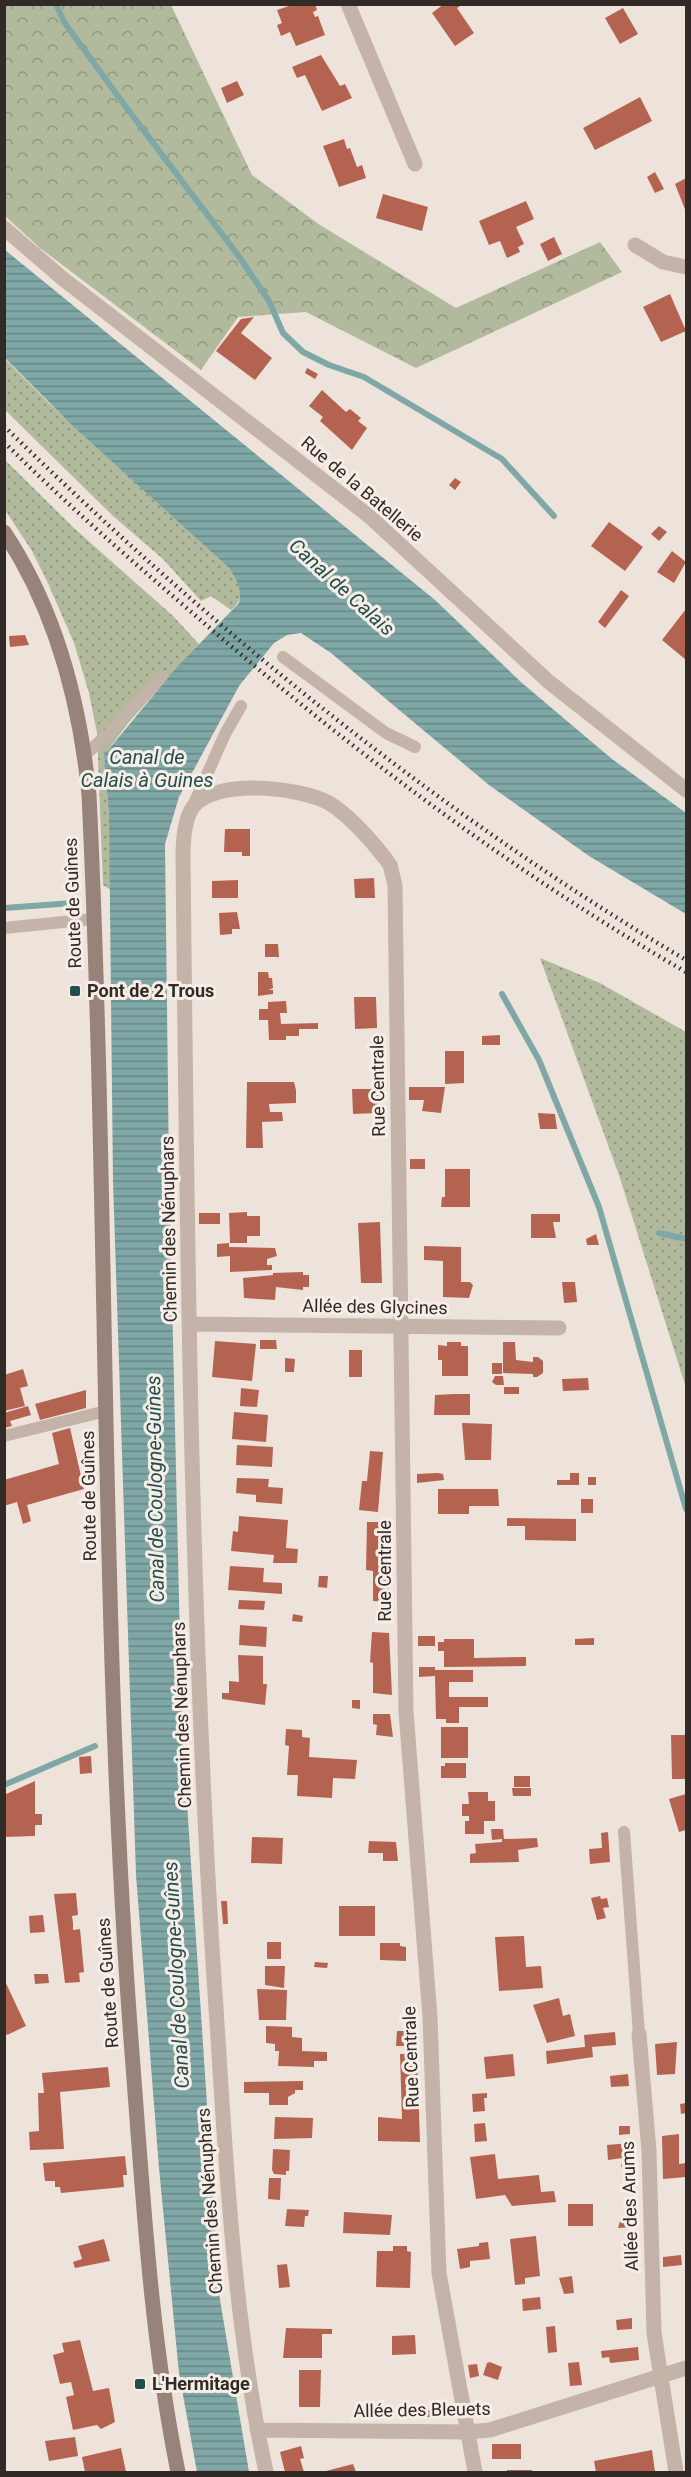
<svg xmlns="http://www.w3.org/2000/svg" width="691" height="2477" font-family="Roboto,sans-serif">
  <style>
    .grass { fill: url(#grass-dots) }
    .park { fill: url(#park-crowns) }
    .water { fill: url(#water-rules) }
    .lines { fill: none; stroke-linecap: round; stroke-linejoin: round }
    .stream { stroke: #7ea7a6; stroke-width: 6 }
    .building { fill: #b56351 }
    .service { stroke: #c4b3a8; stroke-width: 12 }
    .minor { stroke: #c4b3a8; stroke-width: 15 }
    .secondary { stroke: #97837a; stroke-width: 15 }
    .rail { stroke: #322a27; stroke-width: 4.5; stroke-dasharray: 1.5 4.5; stroke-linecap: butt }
    .poi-dot { fill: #234e4e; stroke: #f6eee6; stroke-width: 2 }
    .labels { text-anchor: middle; stroke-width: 6; stroke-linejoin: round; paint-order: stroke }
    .street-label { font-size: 18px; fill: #322a27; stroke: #f6eee6 }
    .poi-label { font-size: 18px; font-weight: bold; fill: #322a27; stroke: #f6eee6; text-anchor: start }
    .water-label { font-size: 20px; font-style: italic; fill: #234e4e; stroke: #f6eee6 }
  </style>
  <defs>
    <pattern id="grass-dots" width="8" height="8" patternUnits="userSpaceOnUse" patternTransform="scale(1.5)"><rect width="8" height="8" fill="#b2ba9d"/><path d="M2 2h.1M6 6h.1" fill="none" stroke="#919780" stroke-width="1.8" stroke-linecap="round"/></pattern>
    <pattern id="park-crowns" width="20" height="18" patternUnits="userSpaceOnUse" patternTransform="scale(1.5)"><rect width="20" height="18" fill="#b2ba9d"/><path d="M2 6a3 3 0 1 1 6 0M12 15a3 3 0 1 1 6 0" fill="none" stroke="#919780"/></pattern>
    <pattern id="water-rules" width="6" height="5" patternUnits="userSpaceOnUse" patternTransform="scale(1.5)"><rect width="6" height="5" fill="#7ea7a6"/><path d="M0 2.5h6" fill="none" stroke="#688887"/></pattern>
  </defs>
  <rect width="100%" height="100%" fill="#eee3db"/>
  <path class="grass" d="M4,358L49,403L229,568C239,583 247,597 231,610L211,596L201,601L163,559L113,516L5,410Z
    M4,459L75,529L173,616L199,644L129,722L104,755L109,815L111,890L103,885L97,733L89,693L74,643L47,581L32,551L5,510Z
    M540,958L600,983L686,1032V1388L620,1178Z"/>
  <path class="park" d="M4,5H171L252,175L320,225L456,308L600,242L622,272L416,368L306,312L238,317L201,370L40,248L5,216Z"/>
  <path class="water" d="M5,250L435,600L522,683L612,759L686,813V914L589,856L489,785L331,653L301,633L287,635L274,643L239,686L179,797L165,844L169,1169L182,1728L220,2300L249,2472H197L179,2373L159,2168L136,1875L113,1182L109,815L104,755L177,667L239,603C242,589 237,580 229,568L74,427L5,358Z"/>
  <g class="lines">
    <path class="stream" d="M56,4L64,22L126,107L240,258L269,301L283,333L303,352L329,365L364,377L502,459L554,516
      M4,908L73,903
      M502,994L539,1060L599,1207L686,1509
      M659,1233L686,1239
      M4,1785L95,1746"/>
  </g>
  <path class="building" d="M295,4H315L317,10L313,12L315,17L318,16L325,35L296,46L290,32L281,36L277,25L282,23L277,10Z
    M444,4H463L457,8L474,33L455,46L432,13Z
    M623,8L638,34L620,44L605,18Z
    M321,55L340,86L345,84L352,98L322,111L305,75L297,78L292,67Z
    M237,81L244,95L227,103L221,88Z
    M640,97L652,121L595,150L583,128Z
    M344,139L347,149L350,148L357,167L362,165L366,178L339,187L323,146Z
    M655,172L664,189L655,193L647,177Z
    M686,178V212L675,184Z
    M383,194L428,207L422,231L376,218Z
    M526,201L534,219L516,227L524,244L518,247L520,252L507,258L500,241L489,245L479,221Z
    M554,237L562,254L548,261L540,244Z
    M670,294L686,331L661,342L643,307Z
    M254,317L241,333L272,358L255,380L216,351L241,319Z
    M307,368L318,374L315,379L305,373Z
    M322,390L346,412L350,409L361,418L358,421L367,428L352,450L320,421L323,417L309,406Z
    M455,478L461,482L455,490L449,485Z
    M609,522L643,547L625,571L591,546Z
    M659,526L667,532L659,541L651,534Z
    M672,551L686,562L674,583L657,572Z
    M621,590L629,596L605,628L598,622Z
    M686,609V660L662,640Z
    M25,635L29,645L10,647L9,636Z
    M225,829H250V856H242V852H224Z
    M374,878L375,898H355L354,879Z
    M238,880V898H212V881Z
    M237,912L240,929H232V934L220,935L219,913Z
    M265,944H278L279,957H265Z
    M258,972H268L269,978H272L273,988L269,990H273V994L258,996Z
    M354,997H376L377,1028L355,1029Z
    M286,1001L287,1013H280L281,1024L318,1023V1029H299V1036H286V1040H269L268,1020H259V1009H268V1002Z
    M500,1035V1045H482V1036Z
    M445,1051H464V1083L445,1084Z
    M373,1079H379L378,1113L353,1114L352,1089H373Z
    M247,1082H294L296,1090V1103L269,1104L270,1112H282L283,1121L262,1122L263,1148H246Z
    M409,1087H445L441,1113L422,1111L424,1100H409Z
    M538,1113L555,1114L557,1129H540Z
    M410,1159H425V1169H410Z
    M445,1169H470V1207H441L442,1197H445Z
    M247,1212V1216H260V1236H247V1243H230L229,1213Z
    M199,1213H220V1224H199Z
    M531,1214H560V1222H553L556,1238H531Z
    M380,1222L382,1283H361L358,1223Z
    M596,1234L599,1245H587L586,1239Z
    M229,1243V1247L275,1248L277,1256L267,1259V1265H272V1270L230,1272V1256L217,1257V1244Z
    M424,1246L461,1247V1282H470L473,1285L469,1298L443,1297V1261L424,1260Z
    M303,1272V1275H309V1287H303V1290L276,1287L275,1300L244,1298L243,1278L273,1275V1273Z
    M562,1282H575L577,1302L564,1303Z
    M260,1340H276L277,1349H260Z
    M215,1341L256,1344L252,1381L212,1377Z
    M447,1342H461V1346H468V1376H442V1360H438V1345L447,1346Z
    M503,1342H515L516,1360L533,1362V1357H538L543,1361V1373L537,1377H533V1374L503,1373Z
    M349,1350H362V1377H349Z
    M285,1358L295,1359L294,1372H285Z
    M492,1363H502V1374H492Z
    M23,1369L28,1386L20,1388L25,1406L4,1411V1375Z
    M495,1376H503L504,1385H496L492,1382Z
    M588,1378L589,1390L563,1391L562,1379Z
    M504,1387H519V1394H504Z
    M241,1388L259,1390L257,1407L240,1406Z
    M86,1390V1408L40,1420L35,1404Z
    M454,1394H470V1415H434L435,1395Z
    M28,1406L31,1415L10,1421L12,1426L4,1428V1413Z
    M234,1412L268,1415L266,1442L232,1439Z
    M462,1423L492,1424L491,1460H465Z
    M70,1428L84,1489L27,1505L31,1521L23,1524L17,1502L4,1506V1480L59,1464L52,1433Z
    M237,1445L273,1447L272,1467L236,1465Z
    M370,1451L383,1452L378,1512L359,1510L362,1481H367Z
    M437,1473L443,1474L444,1480L417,1483V1474Z
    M570,1473H579V1485H557V1480H570Z
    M588,1477H596V1485H588Z
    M237,1478L269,1479L268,1487L283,1488L282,1504L256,1502V1495L236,1493Z
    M438,1489H498L499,1506H469V1514H438Z
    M581,1499H593V1513H581Z
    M239,1516L288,1520L286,1548L298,1549L297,1563H273L274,1555L231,1551L233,1531L238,1532Z
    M507,1518L576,1519V1541L525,1540V1526H507Z
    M367,1522H381V1527H385L384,1542H389V1602L373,1601V1571L366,1570Z
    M230,1566L264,1568L263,1582L282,1583V1594L228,1590Z
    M319,1576H328L327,1588L318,1587Z
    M239,1600L265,1601L264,1610L238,1609Z
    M293,1614L303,1616L302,1622L292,1621Z
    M240,1625L267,1627L266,1647L239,1645Z
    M372,1632L389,1633L392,1695L373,1693V1663L370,1662Z
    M418,1636H435V1646H418Z
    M594,1638V1645H575V1639Z
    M444,1639H474V1658L526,1657V1666L444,1667V1651H438V1642H444Z
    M238,1655L263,1656V1684H267L265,1705L222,1699V1693H229V1681L239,1682Z
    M419,1667H435V1670H473V1682H449V1697H488V1707H459V1723H446V1719H436L435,1676L419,1677Z
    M352,1700H360V1709L352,1708Z
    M373,1714H390L393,1737L376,1735L377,1725L373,1724Z
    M441,1727H468V1758H441Z
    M286,1729L302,1730V1737L310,1738L309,1757L357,1760L355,1779L333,1778L332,1798L297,1796L298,1775H287L289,1746L285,1745Z
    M671,1735H686V1779H672Z
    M91,1756L92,1773L80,1774L79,1757Z
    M445,1763H466V1778H441V1766H445Z
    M514,1776H530V1787H514Z
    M35,1781V1814H42V1825H35V1836L4,1837V1795Z
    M512,1788H531V1796H513Z
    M468,1792H488V1801H495V1821H484V1834H465V1821H469V1816H462V1804H469Z
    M686,1794V1830L679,1832L669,1799Z
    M491,1829H503L504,1839L537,1838L538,1847L518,1850L519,1862L470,1863V1854L476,1853L475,1844L502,1842V1839L492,1840Z
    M608,1832L610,1862L590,1864L589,1849L602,1848L601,1833Z
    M252,1837L283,1838L282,1864L251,1863Z
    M369,1841L396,1842L398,1861H383V1853H368Z
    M76,1893L78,1915L72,1916L73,1923V1930L80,1929L84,1972L79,1973L80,1982L65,1983L54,1894Z
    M600,1896L601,1899L607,1898L609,1907L603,1908L606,1918L597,1920L591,1898Z
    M221,1901H227L228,1924H223Z
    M339,1906H375V1936H339Z
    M43,1915L45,1932L30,1933L29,1916Z
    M524,1936L526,1967L541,1966L543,1988L499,1991L495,1937Z
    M267,1942H281V1959H267Z
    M380,1943H400V1946L406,1947V1961L380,1960Z
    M315,1962L328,1963L327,1968L314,1967Z
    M265,1966H285L284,1988L265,1985Z
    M34,1974H48L49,1983L35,1984Z
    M4,1979L26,2026L7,2035L4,2030Z
    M257,1989L287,1990L286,2020H259Z
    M559,1998L563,2016L570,2014L575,2036L547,2043L533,2005Z
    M266,2026L292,2027V2037L302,2038V2051L327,2052V2061H314V2067L278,2066L279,2051H275V2044L266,2043Z
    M397,2031H416V2046H396Z
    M615,2032L616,2045L592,2047L593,2057L547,2064L546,2051L585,2047L584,2035Z
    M677,2042L675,2074L657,2075L655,2044Z
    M400,2054H417L420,2142L378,2141V2117L402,2119Z
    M513,2054L515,2076L486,2079L484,2057Z
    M108,2067L110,2087L60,2092L64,2149L30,2150L29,2132L39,2131L38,2093H44L42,2073Z
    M628,2074L629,2086L611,2087L610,2076Z
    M303,2081V2090H295V2093L288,2097V2105H269V2093H244V2082Z
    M487,2093V2098H484L485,2111L473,2112L472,2094Z
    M686,2103V2113L681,2114L680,2104Z
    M275,2117L313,2118L312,2138L274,2139Z
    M485,2123L487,2141L475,2142L474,2124Z
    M619,2126H630V2134L619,2135Z
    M679,2134V2164L686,2163V2177L663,2179L662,2136Z
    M630,2143L632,2166L621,2167L623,2158L608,2160L607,2145Z
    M273,2149L290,2150L289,2171H286V2175L274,2174L272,2170Z
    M495,2154L498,2179L539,2175L541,2192L554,2191L556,2202L512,2206L505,2195L476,2199L470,2157Z
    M125,2156L127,2175H123L124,2187L61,2193L60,2187H55V2181H45L43,2163Z
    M269,2178H281L280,2200L268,2199Z
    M568,2204H593V2226H568Z
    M287,2209L309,2210L308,2216H305L304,2227L285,2226Z
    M344,2212L392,2215L390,2235L343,2233Z
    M635,2217V2227L618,2228L621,2218Z
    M536,2236L540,2276L525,2278V2284L515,2285L510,2239Z
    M104,2239L110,2261L75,2268L73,2262L82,2259L78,2246Z
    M488,2242L490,2259L470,2261V2267L460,2269L457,2249L479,2246V2243Z
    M393,2246H407V2251L411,2252L410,2288L376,2287L377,2251H393Z
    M681,2255L682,2265L663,2267V2257Z
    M287,2264L290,2287L279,2288L277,2265Z
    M572,2276L574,2293L564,2294L559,2278Z
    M540,2297L541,2309L523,2311L522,2299Z
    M632,2318V2329L617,2330L616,2320Z
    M555,2326L557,2352L548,2353L546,2327Z
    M286,2328L332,2329V2334H322V2358H283Z
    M415,2335L416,2354L392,2355V2336Z
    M80,2340L93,2391L109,2388L115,2422L101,2429L97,2425L73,2430L66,2397L74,2395L71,2382L60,2384L53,2355L64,2352L62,2343Z
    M638,2347L639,2360L610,2363L609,2357L602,2358L601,2351Z
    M490,2362L502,2367L498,2380L483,2375L487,2363Z
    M579,2362L582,2385L570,2386L568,2363Z
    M477,2364L479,2376L470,2378L468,2365Z
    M299,2370H321L320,2407H299Z
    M420,2410L442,2411V2417H420Z
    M75,2437L78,2456L49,2461L45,2441Z
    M492,2444H521V2459H492Z
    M301,2446L304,2458L300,2459L304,2472H285L280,2452Z
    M121,2448L126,2472H85L82,2457Z
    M652,2450L655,2472H596L594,2461Z
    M353,2464L356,2472H322Z
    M507,2470H532V2472H507Z"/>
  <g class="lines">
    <path class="service" d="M283,657L386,733L415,747
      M85,755L108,734L162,676
      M193,806L225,734L241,706
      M4,928L93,919
      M4,1436L106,1411
      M624,1832L639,2034"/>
    <path class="minor" d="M348,4L415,164
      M4,228L62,278L369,516L549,682L686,790
      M635,245L663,262L686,267
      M190,1324L559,1328
      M639,2034L649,2151L654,2333L676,2472
      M257,2430L467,2432L490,2430L686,2368
      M266,2472C230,2304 225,2134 213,1963C190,1595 187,1225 183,856C183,841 184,820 193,807C214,778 301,787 329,803C350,816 370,839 385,858L390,865L395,885L406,1712L430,2017L439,2273L475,2472"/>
    <path class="secondary" d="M4,532C56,610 80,703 89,795C109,1214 100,1634 132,2053C143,2193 150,2334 178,2472"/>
    <path class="rail" d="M4,426C210,628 438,813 686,960
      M4,442C63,501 126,556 189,610C343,744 509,870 686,972"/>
  </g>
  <g class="poi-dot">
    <rect x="69" y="985" width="12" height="12" rx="3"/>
    <rect x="134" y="2378" width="12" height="12" rx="3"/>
  </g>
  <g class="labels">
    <g class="street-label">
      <text transform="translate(362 489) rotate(40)" y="6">Rue de la Batellerie</text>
      <text transform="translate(73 903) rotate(-92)" y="6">Route de Guînes</text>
      <text transform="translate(378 1086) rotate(-91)" y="6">Rue Centrale</text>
      <text transform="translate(169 1229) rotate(-91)" y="6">Chemin des Nénuphars</text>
      <text transform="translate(375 1307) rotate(1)" y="6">Allée des Glycines</text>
      <text transform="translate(89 1496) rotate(-91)" y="6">Route de Guînes</text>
      <text transform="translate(385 1571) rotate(-90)" y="6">Rue Centrale</text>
      <text transform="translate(182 1715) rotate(-92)" y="6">Chemin des Nénuphars</text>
      <text transform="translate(108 1983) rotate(-94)" y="6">Route de Guînes</text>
      <text transform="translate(411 2057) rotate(-92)" y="6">Rue Centrale</text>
      <text transform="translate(210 2201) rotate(-94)" y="6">Chemin des Nénuphars</text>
      <text transform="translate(630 2206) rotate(-92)" y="6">Allée des Arums</text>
      <text transform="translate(422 2410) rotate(-1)" y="6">Allée des Bleuets</text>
    </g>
    <g class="poi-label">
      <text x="87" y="997">Pont de 2 Trous</text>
      <text x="152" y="2390">L'Hermitage</text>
    </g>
    <g class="water-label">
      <text transform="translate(342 587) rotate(42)" y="7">Canal de Calais</text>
      <text x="147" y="764">Canal de<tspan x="147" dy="23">Calais à Guines</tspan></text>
      <text transform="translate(155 1489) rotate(-91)" y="7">Canal de Coulogne-Guînes</text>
      <text transform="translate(176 1975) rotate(-93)" y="7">Canal de Coulogne-Guînes</text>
    </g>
  </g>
  <rect width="691" height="2477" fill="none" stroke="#322a27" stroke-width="12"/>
</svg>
